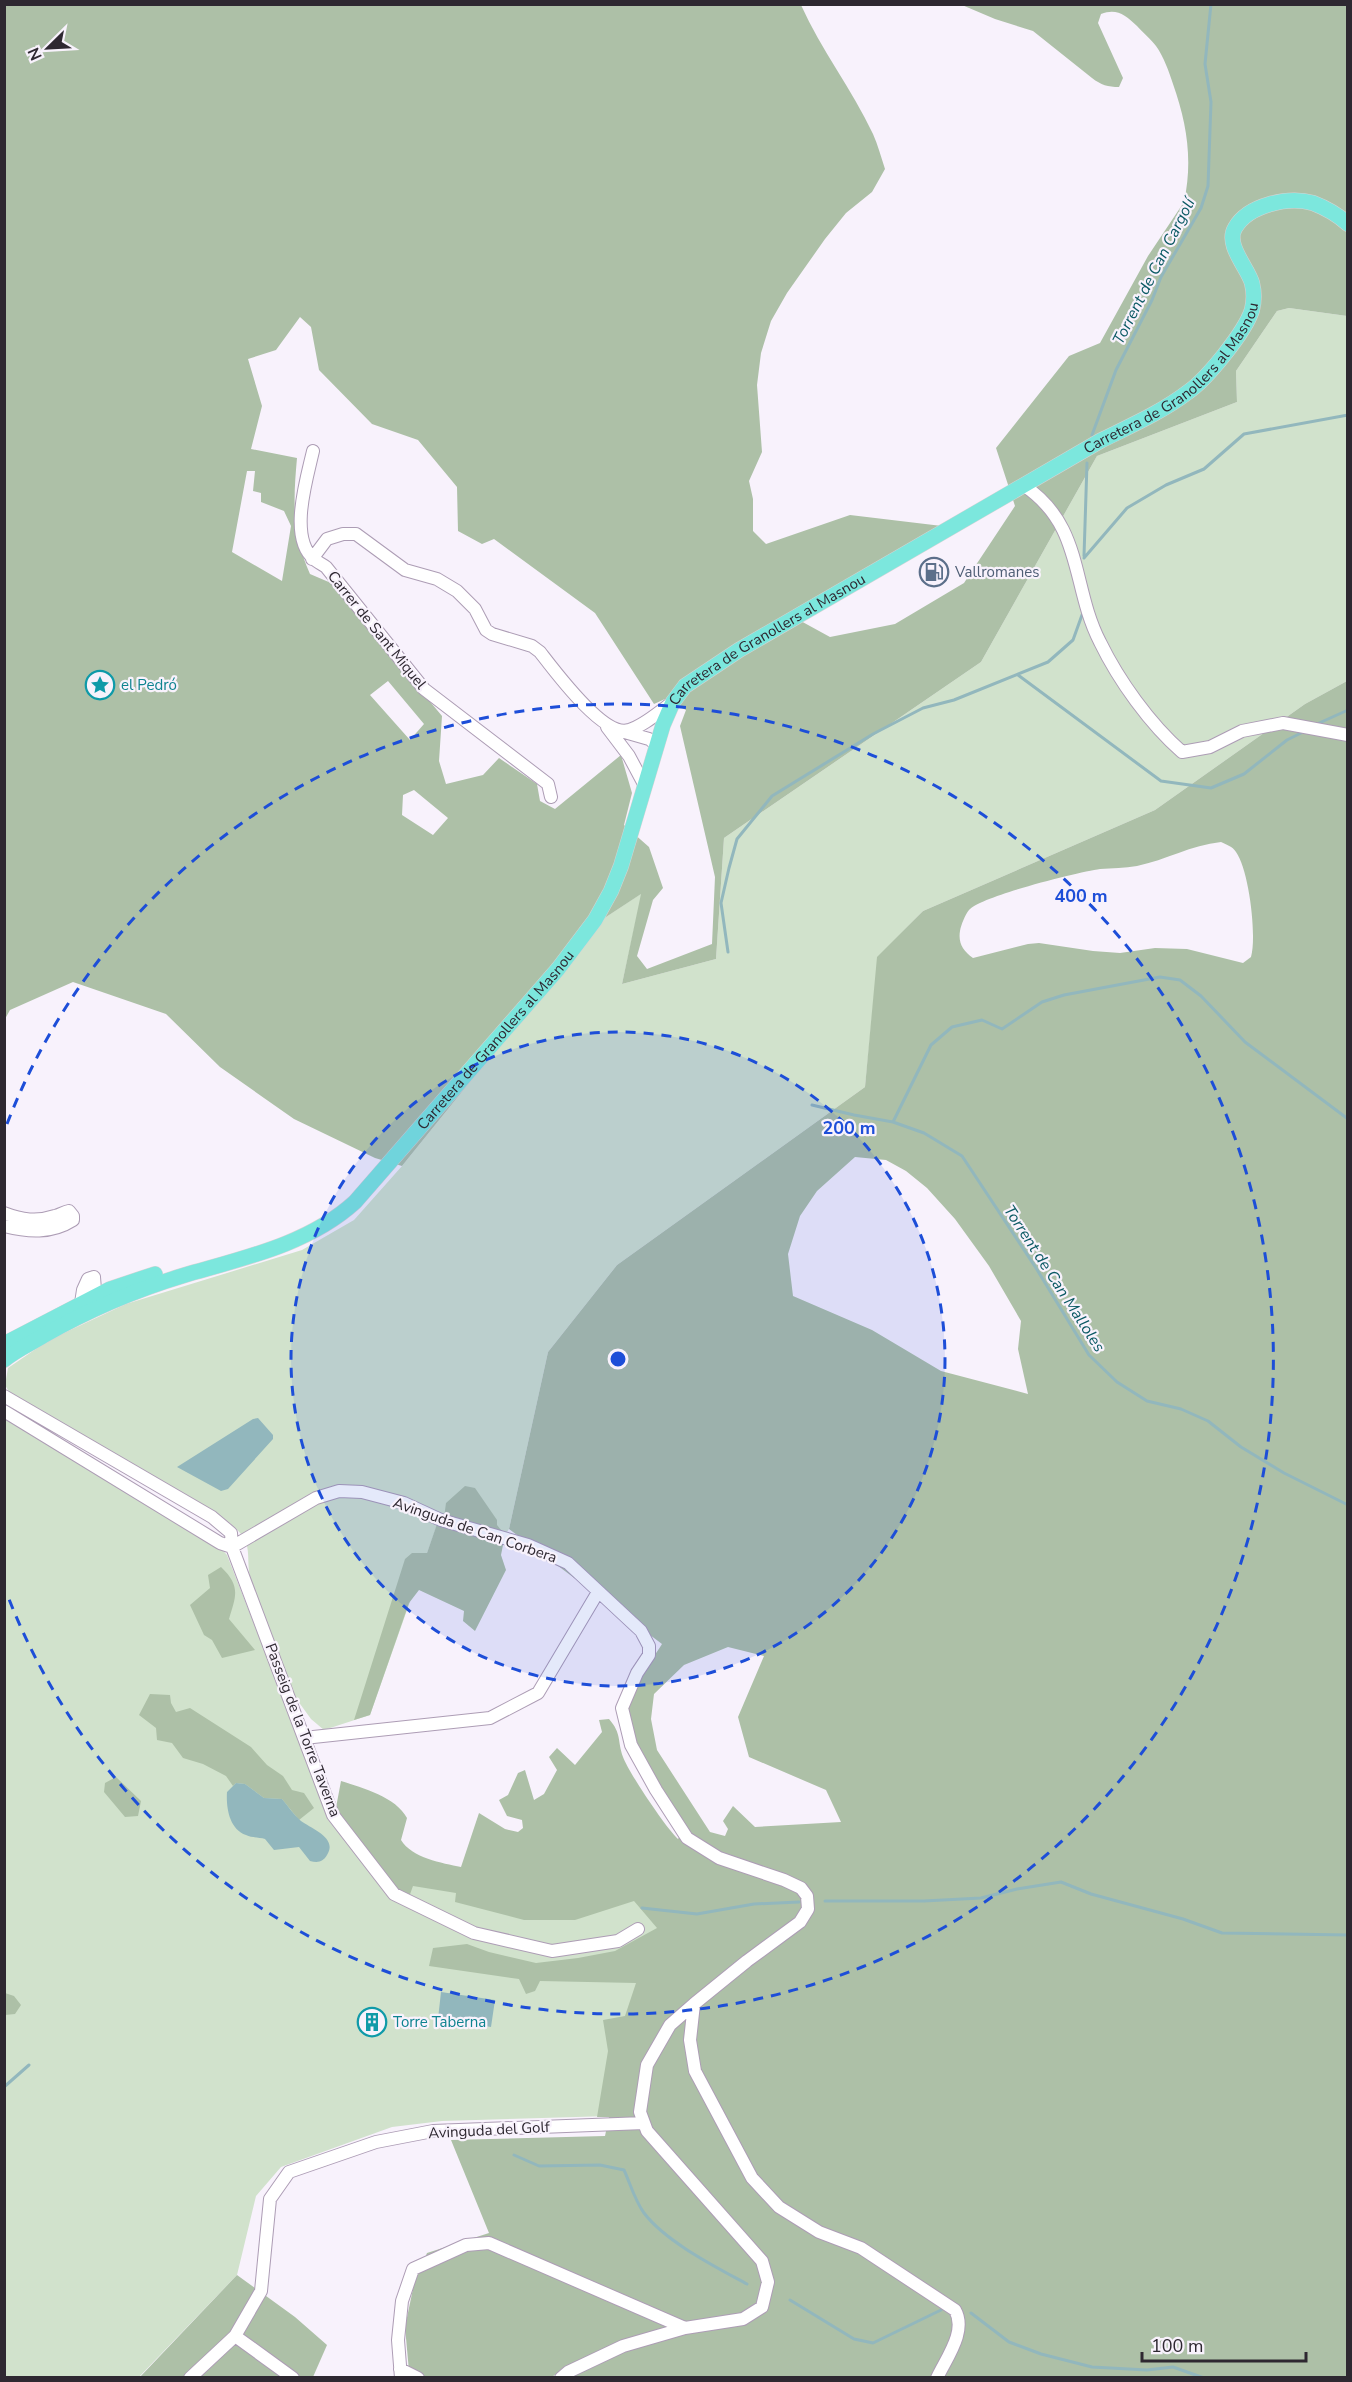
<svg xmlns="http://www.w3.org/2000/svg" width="1352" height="2382" font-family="'Nunito Sans',sans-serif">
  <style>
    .green { fill: #d1e2cc }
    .forest { fill: #adc0a7; fill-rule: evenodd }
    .water { fill: #92b7bd }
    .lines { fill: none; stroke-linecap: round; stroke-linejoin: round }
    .stream { stroke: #92b7bd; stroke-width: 3 }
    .minor-casing { stroke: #ad9db5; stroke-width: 14 }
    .major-casing { stroke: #d5d4d6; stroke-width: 16 }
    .minor { stroke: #fff; stroke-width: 12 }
    .major { stroke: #7ce7dd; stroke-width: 15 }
    .ring { fill: none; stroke: #1d4ed8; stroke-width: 3; stroke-dasharray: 10 8 }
    .labels { text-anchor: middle; stroke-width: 4.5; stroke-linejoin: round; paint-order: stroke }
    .street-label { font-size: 15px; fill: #2e2831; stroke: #f8f2fc }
    .service-label { font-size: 15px; fill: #4e5e75; stroke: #f8f2fc; text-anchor: start }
    .culture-label { font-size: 15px; fill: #0d838f; stroke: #f8f2fc; text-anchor: start }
    .water-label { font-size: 16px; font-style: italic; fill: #0a5963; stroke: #f8f2fc }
    .centre { fill: #1d4ed8; stroke: #f8f2fc; stroke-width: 3 }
    .ring-label { font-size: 18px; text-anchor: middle; font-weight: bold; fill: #1d4ed8; stroke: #f8f2fc; stroke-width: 4.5; stroke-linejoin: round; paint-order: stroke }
  </style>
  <rect width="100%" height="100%" fill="#f8f2fc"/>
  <path class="green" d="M1289,308L1347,316V681L1305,704L1155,810L923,911L878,957L865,1087L617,1265L548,1352L509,1529L505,1535L437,1525L370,1715L324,1730L311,1719L295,1697L251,1583C244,1552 257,1544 227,1521L11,1395L5,1385L8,1368L49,1340L126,1304L302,1250L354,1220L402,1166L600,921L642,893L622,984L716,959L724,838L981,662L1097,456L1237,402L1236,371L1277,311Z
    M5,1417L218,1545L227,1555L281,1693L334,1804L387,1876L632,1890L669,1929L610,2116L442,2121L392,2127L281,2167L256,2196L237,2275L139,2377L5,2378Z"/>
  <path class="forest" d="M5,5H801C821,50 852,89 873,134C878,145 881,157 885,169L872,192L846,213L825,239L787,293L771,321L761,353L757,385L762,452L749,481L753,499V531L766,544L850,515L942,526L788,614L830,637L895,624L964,583L1015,506L996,448L1069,356L1100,343L1148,256L1184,202C1193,160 1187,124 1173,84C1169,72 1164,57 1156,46C1151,39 1143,33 1137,26C1125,15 1117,8 1101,14L1098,23L1123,78L1119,87C1108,87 1101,85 1092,78L1033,31L995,19L962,5H1347V316L1289,308L1277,311L1236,371L1237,402L1097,456L981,662L724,838L716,959L622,984L641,894L600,921L402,1166L375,1158L294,1119L220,1067L166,1014L73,982L10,1010L5,1019ZM300,317L311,327L319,370L372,424L418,440L457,487L458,531L482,544L494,539L595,613L654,704L665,699L686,710L680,726L715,877L712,944L647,969L637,956L653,900L663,888L649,847L624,825L632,793L621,755L555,809L540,801L537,784L499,758L483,775L446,784L439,761L442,716L331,583L310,574C292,533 293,502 297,458L251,449L262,406L248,359L276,350ZM247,471H255L253,491L261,493V502L284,511L291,526L282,581L232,552ZM388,681L424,724L410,740L370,695ZM414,790L448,818L433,835L402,815L403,795Z
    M1347,681V2377L571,2378L565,2366L551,2378H423L409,2371L405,2327L414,2284L427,2253L489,2233L451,2140L605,2136L609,2117H597L608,2051L603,2020L625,2016L636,1983L540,1981L535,1991L526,1994L519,1979L429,1966L433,1948L467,1944L489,1952L536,1963L578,1958L615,1951L657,1928L634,1901L575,1920H524L455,1902L456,1893L413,1886L409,1897L394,1892L335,1813L341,1781C363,1788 396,1797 407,1818L401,1840C412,1858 442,1863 461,1867L479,1813L505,1829L518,1832L523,1828L522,1820L507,1816L499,1800L508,1795L518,1773L525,1770L534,1800L544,1794L557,1770L549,1757L557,1748L575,1765L602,1732L599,1720L609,1719C622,1734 617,1740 623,1757C629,1773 666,1828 678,1839L686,1827C670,1801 625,1738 628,1709C630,1687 651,1662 662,1644L509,1529L548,1352L617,1265L865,1087L877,957L923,911L1155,810L1305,704ZM1221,842C1227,845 1232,846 1236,852C1249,870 1257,936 1251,957L1243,963L1187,949L1155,948L1120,953L1093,951L1039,943L1028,944L973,958C963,951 958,943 960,931C961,925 965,915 969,910C981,896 1079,872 1100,869C1112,868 1125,868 1137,866C1166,860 1191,845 1221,842ZM855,1157L886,1160L906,1171L927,1188L955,1219L989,1266L1021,1321L1018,1349L1028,1394L941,1371L872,1330L793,1296L788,1254L800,1216L817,1191ZM728,1647L764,1656L738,1717L749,1757L826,1790L841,1822L755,1827L733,1806L723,1821L728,1829L725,1836L710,1832L657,1750L651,1719L654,1694L684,1665Z
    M465,1486L475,1488L497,1520V1525L505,1535L501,1555L506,1570L475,1631L463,1621L464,1611L419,1590L409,1603L370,1715L354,1720L405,1559L412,1553H427L437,1524L443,1525L446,1503Z
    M221,1567C241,1586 236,1596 229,1619L255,1650L222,1658L212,1640L204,1635L190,1605L210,1588L208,1575Z
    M150,1694L170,1695L171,1703L176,1712L190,1708L251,1747L267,1765L283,1776L292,1790L304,1793L314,1808L299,1820L282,1799L264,1798L245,1784L236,1783L233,1786L226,1776L203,1764L183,1758L172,1743L157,1740L156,1728L139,1715Z
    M116,1777L141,1801L138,1816L125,1817L104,1792L105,1783Z
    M5,1993L14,1996L21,2005L15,2014L5,2015Z
    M237,2275L295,2317L327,2345L313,2377L139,2378Z"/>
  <path class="water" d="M258,1418L273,1435V1439L228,1489L221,1491L177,1467L253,1419Z
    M236,1783L245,1784L264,1798L282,1799C288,1806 294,1815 301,1821C312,1829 338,1838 327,1855C323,1862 318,1863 310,1861L299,1847L274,1850L265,1839C259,1837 252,1838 246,1835C229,1829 226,1807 227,1792Z
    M441,1992L495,2000L491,2027L438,2019Z"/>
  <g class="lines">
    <path class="stream" d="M1092,435L1116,370L1152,300L1161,277L1201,208L1208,186L1211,102L1205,64L1211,4
      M1084,556L1087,463
      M1084,558L1127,508L1166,485L1204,469L1244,434L1348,415
      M1018,675L1161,781L1211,788L1244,774L1287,740L1303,732
      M1317,724L1348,710
      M728,952L721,903L729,868L737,839L772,796L873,734L923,708L954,700L1048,662L1073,640L1082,615
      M812,1105L854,1115L893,1122L924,1133L962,1156L1036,1268L1089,1355L1117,1382L1147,1401L1181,1409L1208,1421L1241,1447L1284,1473L1348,1505
      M893,1122L931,1045L952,1027L982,1020L1002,1029L1042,1002L1064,995L1160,977L1180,980L1201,996L1245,1042L1348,1119
      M825,1901H924L981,1898L1017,1889L1061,1882L1091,1894L1183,1919L1222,1933L1348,1935
      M642,1908L697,1914L754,1904L799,1902
      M4,2087L29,2065
      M514,2155L539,2166L600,2165L624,2170C630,2183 635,2201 644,2213C666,2242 716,2267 747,2284
      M790,2300L854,2339L873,2343L941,2310
      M971,2313L1009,2342L1041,2354L1092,2367L1147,2370L1173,2367L1204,2378"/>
    <g class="minor-casing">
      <path id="minor" d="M313,451C307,478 288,538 314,559C317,562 322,564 326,567L424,689L548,784L551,797
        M1023,485C1084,525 1071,586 1100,642C1119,681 1150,724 1182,752L1210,747L1242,731L1283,723L1348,735
        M312,559L327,539L343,534H356L405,570L437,579L457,591L475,609L486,630L492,634L532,646L540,652C554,670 604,738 629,730C644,726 660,711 673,702
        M607,727L629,756L645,786
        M621,731L649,739L657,745
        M4,1213C22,1220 37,1222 55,1216C60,1215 64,1212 69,1211L73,1216V1220C51,1234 28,1232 4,1226
        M94,1277L96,1302
        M81,1303L83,1290L88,1279L94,1277
        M4,1396L212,1517L231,1533L232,1547L220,1543L4,1411
        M304,1738L490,1718L538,1693L598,1592
        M638,1929L618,1941L552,1951L474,1933L394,1894L333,1815L232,1547L316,1498L339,1491L362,1492L404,1503L441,1520L528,1545L568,1563L641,1631L649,1646V1655L637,1673L622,1708L631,1745L656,1790L687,1838L719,1858L784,1880L801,1888L807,1896L808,1909L800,1922L747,1961L694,2004L690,2040L695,2071L752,2178L779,2207L819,2232L861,2248L955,2310C967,2331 947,2357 937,2378
        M235,2336L293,2378
        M400,2369L418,2378
        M190,2378L235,2336L261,2291L270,2199L289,2172L376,2142L433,2131L644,2123
        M401,2378L398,2340L402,2301L413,2269L466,2245L489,2243L685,2328L743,2319L762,2307L768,2282L762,2261L647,2131L640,2112L647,2065L670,2025L694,2004
        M561,2378L568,2372L623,2346L685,2328"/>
    </g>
    <g class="major-casing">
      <g id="major">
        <path d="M4,1344L110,1289L155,1274"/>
        <path id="s1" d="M4,1360C16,1350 30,1344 43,1336C88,1310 135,1290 185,1275C244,1258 309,1244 355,1202L558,969L595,920L611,891L621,866L663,725L673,702L685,686L739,650L1100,441C1130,426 1162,412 1188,392C1207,379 1245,332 1252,310C1254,302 1254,291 1252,283C1248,268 1225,245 1235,228C1248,205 1288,196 1313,203C1326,208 1337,214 1348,224"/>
      </g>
    </g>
    <use href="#minor" class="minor"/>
    <use href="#major" class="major"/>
  </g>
  <circle cx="618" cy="1359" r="327" fill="#1d4ed8" fill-opacity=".12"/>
  <g class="ring">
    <circle cx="618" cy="1359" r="327"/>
    <path d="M7 1124A655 655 0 1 1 7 1594"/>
  </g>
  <defs>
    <g id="fuel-ring" transform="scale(1.5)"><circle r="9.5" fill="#f8f2fc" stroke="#5c6f8a" stroke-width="1.5"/><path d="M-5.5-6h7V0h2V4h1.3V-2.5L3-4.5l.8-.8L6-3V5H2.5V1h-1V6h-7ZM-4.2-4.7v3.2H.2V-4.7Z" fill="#5c6f8a"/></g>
    <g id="sight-ring" transform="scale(1.5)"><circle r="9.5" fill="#f8f2fc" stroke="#0f9aa8" stroke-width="1.5"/><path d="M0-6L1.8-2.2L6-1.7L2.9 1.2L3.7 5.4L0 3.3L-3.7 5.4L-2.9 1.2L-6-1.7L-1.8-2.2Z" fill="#0f9aa8"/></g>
    <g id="building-ring" transform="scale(1.5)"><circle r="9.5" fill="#f8f2fc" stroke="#0f9aa8" stroke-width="1.5"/><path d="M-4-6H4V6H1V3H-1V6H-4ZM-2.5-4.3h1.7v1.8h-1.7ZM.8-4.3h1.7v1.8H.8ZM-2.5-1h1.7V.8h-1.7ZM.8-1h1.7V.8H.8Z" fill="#0f9aa8"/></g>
  </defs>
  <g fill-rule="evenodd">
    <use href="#fuel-ring" x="934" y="572"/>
    <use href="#sight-ring" x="100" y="685"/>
    <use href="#building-ring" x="372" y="2022"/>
  </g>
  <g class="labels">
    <g class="street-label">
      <text dy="5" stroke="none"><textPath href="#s1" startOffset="1590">Carretera de Granollers al Masnou</textPath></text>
      <text transform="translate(377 630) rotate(51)" y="5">Carrer de Sant Miquel</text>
      <text dy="5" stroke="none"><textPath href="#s1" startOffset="1104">Carretera de Granollers al Masnou</textPath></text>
      <text dy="5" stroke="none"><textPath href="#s1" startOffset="602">Carretera de Granollers al Masnou</textPath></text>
      <text transform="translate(475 1530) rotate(19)" y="5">Avinguda de Can Corbera</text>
      <text transform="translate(303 1730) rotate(69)" y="5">Passeig de la Torre Taverna</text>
      <text transform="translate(489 2130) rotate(-3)" y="5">Avinguda del Golf</text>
    </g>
    <g class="service-label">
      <text x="955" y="577">Vallromanes</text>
    </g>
    <g class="culture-label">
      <text x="121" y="690">el Pedró</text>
      <text x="393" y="2027">Torre Taberna</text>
    </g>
    <g class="water-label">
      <text transform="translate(1153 271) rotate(-63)" y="6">Torrent de Can Cargolí</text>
      <text transform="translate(1055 1278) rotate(57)" y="6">Torrent de Can Malloles</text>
    </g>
  </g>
  <circle cx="618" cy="1359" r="9" class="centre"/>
  <g class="ring-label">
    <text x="1081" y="902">400 m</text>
    <text x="849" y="1134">200 m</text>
  </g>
  <rect width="1352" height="2382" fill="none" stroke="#2e2831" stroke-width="12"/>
  <g transform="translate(48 48) rotate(246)" stroke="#f8f2fc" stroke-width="4.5" paint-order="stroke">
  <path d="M0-4.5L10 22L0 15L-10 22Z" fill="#2e2831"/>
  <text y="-9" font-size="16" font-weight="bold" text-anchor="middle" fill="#2e2831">N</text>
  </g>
  <path d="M1142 2352v9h164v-9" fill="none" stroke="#2e2831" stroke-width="3"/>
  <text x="1151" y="2352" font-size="18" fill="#2e2831" stroke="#f8f2fc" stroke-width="4.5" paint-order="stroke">100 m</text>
</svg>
